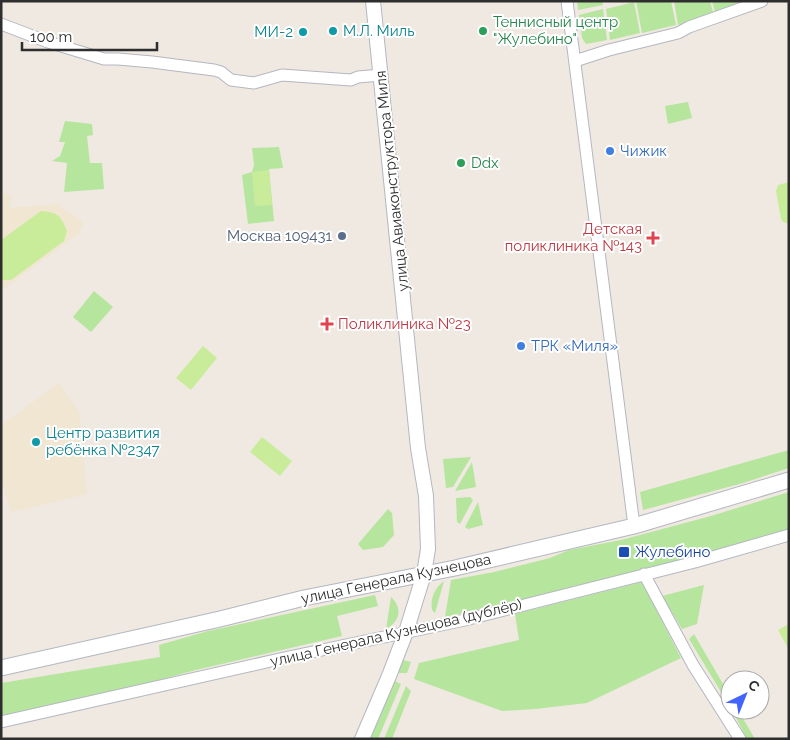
<svg xmlns="http://www.w3.org/2000/svg" width="790" height="740" font-family="Raleway,sans-serif">
  <style>
    .education { fill: #f0e6d1 }
    .green { fill: #b6e59e }
    .pitch { fill: #c9ec9a }
    .lines { fill: none; stroke-linecap: round; stroke-linejoin: round }
    .minor-casing { stroke: #b4b7c1; stroke-width: 13 }
    .tertiary-casing { stroke: #b4b7c1; stroke-width: 16 }
    .secondary-casing { stroke: #b4b7c1; stroke-width: 17 }
    .minor { stroke: #fff; stroke-width: 11 }
    .tertiary { stroke: #fff; stroke-width: 14 }
    .secondary { stroke: #fff; stroke-width: 15 }
    .culture-dot { fill: #0f9aa8; stroke: #fff; stroke-width: 2 }
    .leisure-dot { fill: #2e9e5b; stroke: #fff; stroke-width: 2 }
    .shop-dot { fill: #3f7fe0; stroke: #fff; stroke-width: 2 }
    .service-dot { fill: #5c6f8a; stroke: #fff; stroke-width: 2 }
    .health-dot { fill: #e0444e; stroke: #fff; stroke-width: 2 }
    .transit-dot { fill: #1a4fb4; stroke: #fff; stroke-width: 2 }
    .labels { text-anchor: middle; stroke-width: 4; stroke-linejoin: round; paint-order: stroke }
    .leisure-label { font-size: 15px; fill: #27864d; stroke: #fff; text-anchor: start }
    .culture-label { font-size: 15px; fill: #0d838f; stroke: #fff; text-anchor: start }
    .shop-label { font-size: 15px; fill: #366cbe; stroke: #fff; text-anchor: start }
    .street-label { font-size: 15px; fill: #2e2e2e; stroke: #fff }
    .health-label { font-size: 15px; fill: #be3a42; stroke: #fff; text-anchor: end }
    .service-label { font-size: 15px; fill: #4e5e75; stroke: #fff; text-anchor: end }
    .transit-label { font-size: 15px; fill: #164399; stroke: #fff; text-anchor: start }
  </style>
  <rect width="100%" height="100%" fill="#efe9e1"/>
  <path class="education" d="M1,192L12,195L9,208L57,204L83,222L82,228L78,234L1,291Z
    M59,383L79,412L87,494L11,512L1,479V425Z"/>
  <path class="green" d="M577,1H602L603,5L578,10Z
    M671,1L676,25L642,33L636,1Z
    M674,1H710L713,12L678,25Z
    M712,1H744L715,12Z
    M634,2L640,33L610,40L606,9Z
    M603,9L607,40L586,44L582,38L579,15Z
    M688,102L692,118L668,124L665,106Z
    M65,121L92,124L93,135L87,136L90,163H102L104,189L64,192L67,163L52,161L60,156L65,142H59Z
    M279,147L283,168L269,169L274,221L248,224L242,175L252,172L254,165L252,148Z
    M94,291L113,307L91,332L73,317Z
    M789,450V468L743,483L643,510L640,492Z
    M471,457L453,487L446,488L443,459Z
    M472,462L476,487L455,491Z
    M789,492V529C676,565 560,592 445,617L451,580L494,572L550,558L569,550L621,540L711,516Z
    M470,497L473,500L460,524L457,522L456,498Z
    M478,502L483,525L468,529L465,527Z
    M388,509L392,513L394,535L383,547L363,550L358,544Z
    M444,581L435,613L432,610C430,598 435,588 444,581Z
    M642,582L681,658L587,703L535,709L502,711L414,679L419,663L519,640L515,614Z
    M704,585L697,624L682,629L662,596Z
    M375,595L378,606L337,616L342,636L196,670L118,691L45,708L1,716V683L160,657L159,645L208,631Z
    M391,597C403,608 400,622 386,629Z
    M694,634L730,696V707L689,639Z
    M403,660L411,662L407,673H398Z
    M395,681L401,684L378,739H370Z
    M406,686L411,691L392,739H384Z
    M732,710H738L755,739H747Z"/>
  <path class="pitch" d="M269,170L272,205L255,206L252,172Z
    M789,182V224L783,222L781,219L776,191L778,185Z
    M41,211C58,212 61,216 67,231L64,241L11,280H1V240Z
    M203,346L217,358L191,390L176,378Z
    M262,437L292,461L280,476L250,452Z
    M789,624V650L778,630Z"/>
  <g class="lines">
    <g class="minor-casing">
      <path id="minor" d="M567,1L634,526
        M1,24L48,42L104,59H118L152,62L214,70L221,72L231,80L254,83L282,75L351,80L358,77L381,75
        M575,61L609,50L678,33L689,27L762,1
        M644,574L693,665L740,739
        M1,722L284,658L465,620L695,562L789,535"/>
    </g>
    <g class="tertiary-casing">
      <path id="tertiary" d="M362,739L389,676L406,632L424,574L428,549L426,496L418,448L373,1"/>
    </g>
    <g class="secondary-casing">
      <path id="secondary" d="M1,668L220,619L304,598L455,568L634,526L789,480"/>
    </g>
    <use href="#minor" class="minor"/>
    <use href="#tertiary" class="tertiary"/>
    <use href="#secondary" class="secondary"/>
  </g>
  <g class="culture-dot">
    <circle cx="333" cy="31" r="5"/>
    <circle cx="303" cy="32" r="5"/>
    <circle cx="36" cy="442" r="5"/>
  </g>
  <g class="leisure-dot">
    <circle cx="483" cy="31" r="5"/>
    <circle cx="461" cy="163" r="5"/>
  </g>
  <g class="shop-dot">
    <circle cx="610" cy="151" r="5"/>
    <circle cx="521" cy="346" r="5"/>
  </g>
  <circle class="service-dot" cx="342" cy="236" r="5"/>
  <g class="health-dot">
    <path d="M650.5 230.5h5v5h5v5h-5v5h-5v-5h-5v-5h5z"/>
    <path d="M324.5 316.5h5v5h5v5h-5v5h-5v-5h-5v-5h5z"/>
  </g>
  <rect class="transit-dot" x="618" y="546" width="12" height="12" rx="2.5"/>
  <g class="labels">
    <g class="leisure-label">
      <text x="493" y="27">Теннисный центр<tspan x="493" dy="17">"Жулебино"</tspan></text>
      <text x="471" y="168">Ddx</text>
    </g>
    <g class="culture-label">
      <text x="343" y="36">М.Л. Миль</text>
      <text x="293" y="37" text-anchor="end">МИ-2</text>
      <text x="46" y="438">Центр развития<tspan x="46" dy="17">ребёнка №2347</tspan></text>
    </g>
    <g class="shop-label">
      <text x="620" y="156">Чижик</text>
      <text x="531" y="351">ТРК «Миля»</text>
    </g>
    <g class="street-label">
      <text transform="translate(392 181) rotate(-96)" y="5">улица Авиаконструктора Миля</text>
      <text transform="translate(396 579) rotate(-12)" y="5">улица Генерала Кузнецова</text>
      <text transform="translate(396 633) rotate(-13)" y="5">улица Генерала Кузнецова (дублёр)</text>
    </g>
    <g class="health-label">
      <text x="642" y="234">Детская<tspan x="642" dy="17">поликлиника №143</tspan></text>
      <text x="338" y="329" text-anchor="start">Поликлиника №23</text>
    </g>
    <g class="service-label">
      <text x="332" y="241">Москва 109431</text>
    </g>
    <g class="transit-label">
      <text x="635" y="557">Жулебино</text>
    </g>
  </g>
  <rect width="790" height="740" fill="none" stroke="#2e2e2e" stroke-width="5"/>
  <g transform="translate(745 695) rotate(43)"><circle r="24" fill="#ffffff" stroke="#ababab"/>
  <path d="M0-4L9 19L0 12L-9 19Z" fill="#4264fb"/>
  <text y="-8" font-size="14" font-weight="bold" text-anchor="middle" fill="#2e2e2e">С</text>
  </g>
  <path d="M22 42v8h135v-8" fill="none" stroke="#2e2e2e" stroke-width="2.5"/>
  <text x="30" y="42" font-size="15" fill="#2e2e2e" stroke="#ffffff" stroke-width="4" paint-order="stroke">100 m</text>
</svg>
